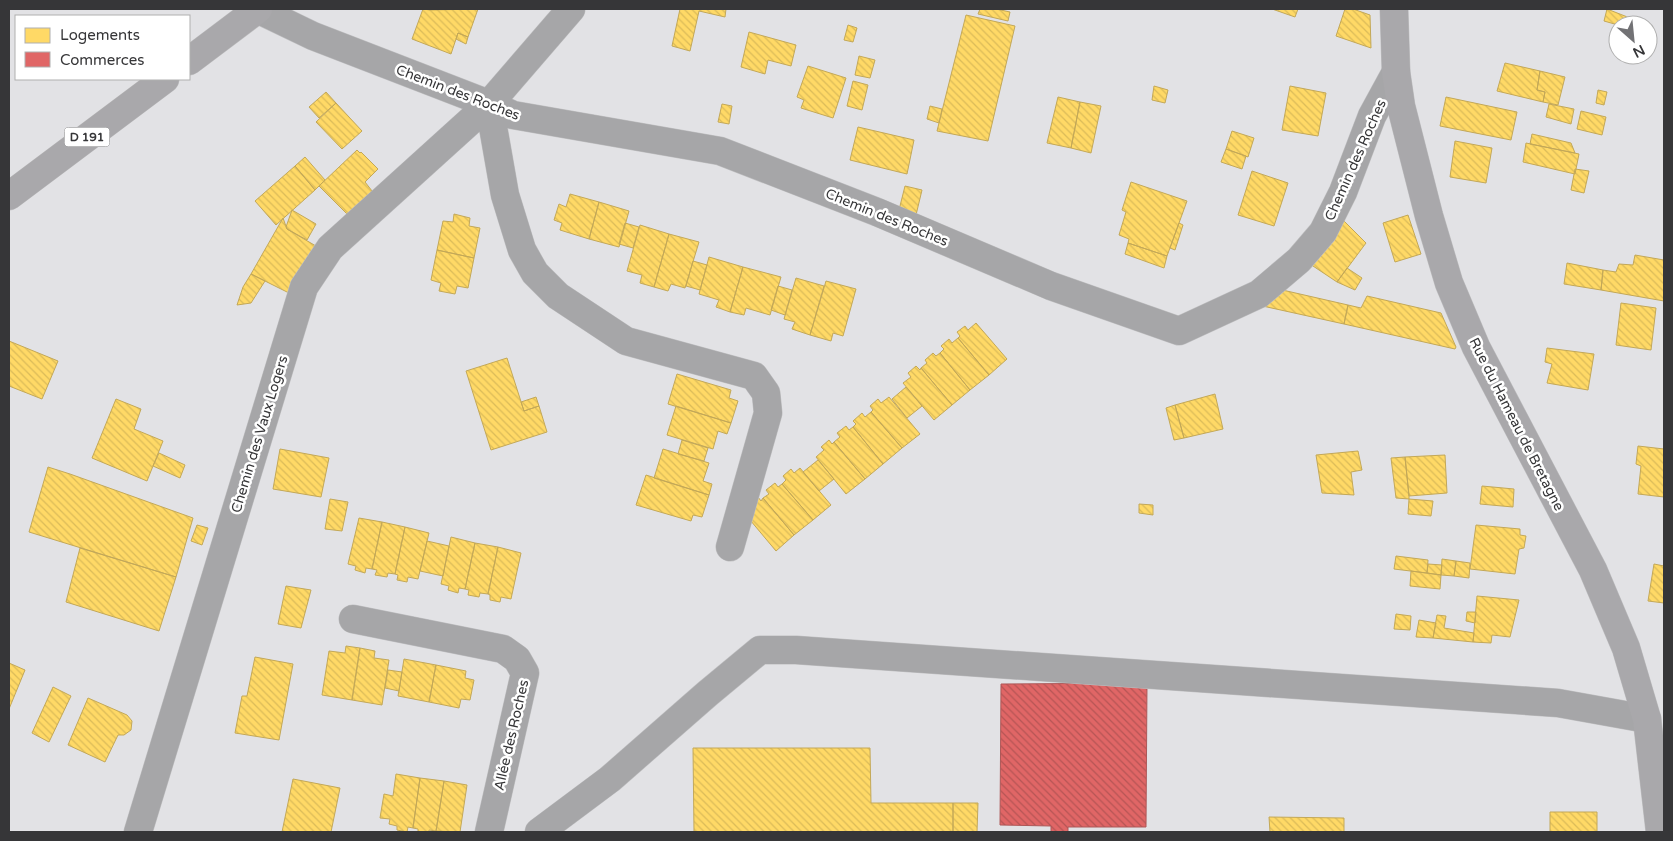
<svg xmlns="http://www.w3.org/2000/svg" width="1673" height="841" font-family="'Varela Round',sans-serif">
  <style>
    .homes { fill: url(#homes-back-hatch); stroke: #c3a858 }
    .shops { fill: url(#shops-back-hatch); stroke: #ad5858 }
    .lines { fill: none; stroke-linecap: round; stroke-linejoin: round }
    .minor-casing { stroke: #c0c0c2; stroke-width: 29 }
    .major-casing { stroke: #c0c0c2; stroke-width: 29 }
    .minor { stroke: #a6a6a8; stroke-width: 28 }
    .major { stroke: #a9a8ab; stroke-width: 28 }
    .labels { text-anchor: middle; stroke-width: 5; stroke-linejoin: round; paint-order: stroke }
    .shield { fill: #fff; stroke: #727274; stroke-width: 1 }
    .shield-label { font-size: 12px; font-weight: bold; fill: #363638 }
    .street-label { font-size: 14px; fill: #363638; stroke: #fff }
  </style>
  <defs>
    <pattern id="homes-back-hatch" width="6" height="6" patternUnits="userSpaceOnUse" patternTransform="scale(1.25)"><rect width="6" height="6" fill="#ffd966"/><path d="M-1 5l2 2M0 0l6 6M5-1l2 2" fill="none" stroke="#dbbb59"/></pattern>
    <pattern id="shops-back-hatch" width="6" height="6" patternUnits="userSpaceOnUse" patternTransform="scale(1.25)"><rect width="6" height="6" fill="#e06666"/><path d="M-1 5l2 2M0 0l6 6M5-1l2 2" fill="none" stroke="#b65555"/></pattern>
  </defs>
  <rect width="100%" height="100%" fill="#e2e2e5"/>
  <path class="homes" d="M423,9L430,10L478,9L468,37L458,33L451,54L412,39Z
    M680,9H726L725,17L699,11L690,51L672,46Z
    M980,9H996L1010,12L1008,21L978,14Z
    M1272,9H1298L1295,17Z
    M1345,9H1353L1370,15L1371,48L1336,36Z
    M1607,9L1630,18L1628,25H1618L1604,21Z
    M966,15L1015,26L988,141L937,131Z
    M848,25L857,28L853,42L844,40Z
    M749,32L796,45L791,66L768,60L765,74L741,67Z
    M458,33L468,37L466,44L456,39Z
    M859,56L875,60L870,78L855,75Z
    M1505,63L1540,71L1537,90L1545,92L1543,102L1497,91Z
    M808,66L846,78L833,118L801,108L804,100L797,97Z
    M1540,71L1565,77L1558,105L1543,102L1545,92L1537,90Z
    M853,81L868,85L862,110L847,106Z
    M1154,86L1168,90L1165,103L1152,100Z
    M1290,86L1326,93L1318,136L1282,130Z
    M1598,90L1607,92L1604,105L1596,103Z
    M326,92L336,103L319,118L309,107Z
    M1058,97L1080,102L1071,148L1047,143Z
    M1446,97L1517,112L1511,140L1440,126Z
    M1080,102L1101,106L1091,153L1071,148Z
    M336,103L362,131L342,149L316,122Z
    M722,104L732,106L729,124L718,122Z
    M1549,104L1574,109L1571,124L1546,117Z
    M930,106L942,109L939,123L927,119Z
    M1581,111L1606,117L1602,135L1577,129Z
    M858,127L914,140L907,174L850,160Z
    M1232,131L1254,138L1248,157L1226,149Z
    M1532,134L1571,143L1575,153L1530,144Z
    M1455,141L1492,148L1486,183L1450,177Z
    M1526,143L1579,154L1575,174L1523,162Z
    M1226,149L1246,156L1242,169L1221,162Z
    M357,150L360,153L361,152L378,169L365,182L376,196L352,219L319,186Z
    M305,157L325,180L315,190L295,166Z
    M295,166L315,190L276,225L255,201Z
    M1575,169L1589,171L1584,193L1571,190Z
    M1252,171L1288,183L1274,226L1238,215Z
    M1131,182L1187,201L1167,256L1128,243L1129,239L1119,235L1126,212L1122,210Z
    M905,186L922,190L916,215L899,210Z
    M570,194L599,202L589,239L560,230L562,223L554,220L559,204L566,207Z
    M599,202L629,211L619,247L589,239Z
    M292,210L316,224L307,240L287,229L286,227Z
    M454,214L470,218L469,226L480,228L474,258L437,250L443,221L453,222Z
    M1408,215L1421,254L1395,262L1383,223Z
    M283,218L287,229L321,249L293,295L251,274Z
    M1341,218L1366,243L1337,282L1307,262Z
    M625,223L639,227L633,248L619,244Z
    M1179,223L1183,225L1175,250L1170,248Z
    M640,225L669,234L654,287L640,283L642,275L627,271Z
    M669,234L699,242L685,288L671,284L668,291L654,287Z
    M1128,243L1167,256L1164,268L1125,254Z
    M437,250L474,258L468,288L457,286L455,294L439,291L441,283L431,280Z
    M1635,255L1664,260V301L1601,290L1603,270L1616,272L1619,264L1633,265Z
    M709,257L743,267L730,312L716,307L719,300L699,294Z
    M693,261L707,265L700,290L686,286Z
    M1567,263L1603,270L1601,290L1564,284Z
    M743,267L781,277L770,315L746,308L744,315L730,312Z
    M1347,268L1362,278L1355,290L1337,282Z
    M251,274L265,281L251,303L237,305L243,287Z
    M796,278L824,286L810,335L792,329L795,322L784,319Z
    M826,281L856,289L843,336L833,333L831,341L810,335Z
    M778,286L792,290L785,315L771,310Z
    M1278,289L1348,305L1344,324L1258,305Z
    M1367,296L1441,313L1456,347L1455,349L1344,324L1348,305L1361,308Z
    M1621,303L1656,308L1651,350L1616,345Z
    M976,323L1007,359L989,375L958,338L960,336L957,332L965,326L968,330Z
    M958,338L989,375L970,390L940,353L944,349L941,346L949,339L952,343Z
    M9,341L58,361L42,399L9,386Z
    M1547,348L1594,354L1588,390L1547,383L1552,364L1545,362Z
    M933,353L936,356L940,353L970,390L952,405L921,368L927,363L925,360Z
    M507,358L524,411L539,406L547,432L491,450L466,371Z
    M916,366L920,370L921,368L952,405L934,420L903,383L911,377L908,373Z
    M677,374L731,390L729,398L738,401L731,423L668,404Z
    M906,387L922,406L907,418L892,399Z
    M1215,394L1223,429L1184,438L1175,405Z
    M536,397L539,406L524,411L521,402Z
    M889,397L920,434L902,448L871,412L873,410L870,406L878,399L881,403Z
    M116,399L141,409L134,429L163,441L147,481L92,458Z
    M1175,405L1184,438L1174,440L1166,408Z
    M676,406L731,423L727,434L718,431L713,449L667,435Z
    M871,412L902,448L883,464L853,427L856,424L853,421L862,413L865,417Z
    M846,426L849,430L853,427L883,464L865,479L834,442L840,437L837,433Z
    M682,440L708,448L704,461L678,454Z
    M829,440L832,444L834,442L865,479L846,494L816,457L824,450L821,447Z
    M1638,446L1664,449V497L1638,494L1641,466L1636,464Z
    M280,449L329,458L321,497L273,489Z
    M663,449L709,463L703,481L712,484L709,495L654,478Z
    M1358,451L1362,470L1351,472L1354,495L1322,493L1316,455Z
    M159,453L185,465L180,478L153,466Z
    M1445,455L1447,493L1409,496L1405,457Z
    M1405,457L1409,496V499L1396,498L1391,458Z
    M818,460L834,479L819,491L803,472Z
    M48,467L70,474L193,518L176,577L29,532Z
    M800,468L831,505L813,520L782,484L786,480L783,476L791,469L794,473Z
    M646,475L709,495L702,517L693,515L691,521L636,505Z
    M775,483L778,487L782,484L813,520L794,535L763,498L769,494L766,490Z
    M1482,486L1514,489L1513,507L1480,504Z
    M758,497L761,501L763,498L794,535L776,551L745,514Z
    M330,499L348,502L342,531L325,529Z
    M1409,499L1433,501L1431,516L1408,514Z
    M1139,504L1153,505V515L1139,513Z
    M359,518L382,522L372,569L366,568L365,573L355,570L356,566L348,564Z
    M382,522L405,527L395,574L388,573L387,577L375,575L377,570L372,569Z
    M197,525L208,528L202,545L191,541Z
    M1476,525L1520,529V535L1526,536L1524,548L1519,549L1515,574L1470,569Z
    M405,527L429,533L418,579L408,577L407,582L397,580L398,575L395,574Z
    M451,537L475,543L465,589L459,588L458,593L448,590L449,586L441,584Z
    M427,541L449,546L443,576L420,571Z
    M475,543L498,547L488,594L480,593L479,597L468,595L469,590L465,589Z
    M498,547L521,553L511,599L501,597L500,602L490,600V595L488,594Z
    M80,548L176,577L159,631L66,602Z
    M1396,556L1428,560L1427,573L1394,569Z
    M1442,559L1456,561L1454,576L1441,575Z
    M1456,561L1470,563L1469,578L1454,576Z
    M1428,564L1442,565L1441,575L1427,573Z
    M1654,564L1664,566V603L1648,601Z
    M1411,571L1441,575L1440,589L1410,586Z
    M286,586L311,590L301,628L278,624Z
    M1477,596L1519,600L1510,637L1492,635L1491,643L1473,642Z
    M1467,612H1476L1475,623L1466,621Z
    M1396,614L1411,616L1410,630L1394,629Z
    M1437,615L1446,616L1444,628L1474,633L1473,642L1433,638Z
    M1419,620L1436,623L1433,638L1416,637Z
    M346,646L360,648L352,700L322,695L329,651L345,653Z
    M360,648L375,651L374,658L389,660L382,705L352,700Z
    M255,657L293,664L279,740L235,733L242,696H247Z
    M404,659L436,665L429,702L398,696Z
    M9,663L25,670L9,709Z
    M436,665L466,671L465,678L474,680L470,700L461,699L459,708L429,702Z
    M388,670L402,672L399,691L385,688Z
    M53,687L71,696L49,742L32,733Z
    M88,698L127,715L132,721L131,730L124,735H118L105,762L68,745Z
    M693,748H870L871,803H953V832H694Z
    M396,774L420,778L413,828L408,827L407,832L397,830V826L389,824L390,819L380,818L384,794L393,796Z
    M420,778L444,781L436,831L429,830V832H418V829L413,828Z
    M293,779L340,788L331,832H282Z
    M444,781L467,785L460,832L436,831Z
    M953,803H978L977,832H953Z
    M1550,812H1597V832H1550Z
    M1269,817L1344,818V832H1270Z"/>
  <path class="shops" d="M1147,683L1146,827H1068V832H1051V826L1000,825L1001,684Z"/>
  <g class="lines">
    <g class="minor-casing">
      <path id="minor" d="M247,9H257L313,36L489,104L513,115L720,151L877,212L1051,286L1179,331L1259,294L1299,260L1323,232L1343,192L1372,116L1396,72
        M489,104L505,195L522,250L535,273L558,296L626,341L754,376L766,393L768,413L730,547
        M353,619L503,649L517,659L525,673L489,832
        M138,832L304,287L330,248L489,104L571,9
        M539,832L610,779L707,694L760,650H796L1558,703L1647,719"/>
    </g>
    <g class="major-casing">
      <path id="major" d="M1394,9L1396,72L1401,106L1429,216L1449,283L1476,347L1593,570L1626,648L1647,719L1660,832
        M189,61L258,9
        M9,196L165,79"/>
    </g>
    <use href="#minor" class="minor"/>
    <use href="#major" class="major"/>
  </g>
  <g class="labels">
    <rect class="shield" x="64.5" y="127.5" width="45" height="19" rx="4"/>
    <g class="shield-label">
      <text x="87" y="141">D 191</text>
    </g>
    <g class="street-label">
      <text transform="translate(458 92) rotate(21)" y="5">Chemin des Roches</text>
      <text transform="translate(1355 160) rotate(-66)" y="5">Chemin des Roches</text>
      <text transform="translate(887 217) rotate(22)" y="5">Chemin des Roches</text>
      <text transform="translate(1517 424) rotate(63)" y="5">Rue du Hameau de Bretagne</text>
      <text transform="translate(259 434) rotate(-73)" y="5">Chemin des Vaux Logers</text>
      <text transform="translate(511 735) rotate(-77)" y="5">Allée des Roches</text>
    </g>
  </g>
  <rect width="1673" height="841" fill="none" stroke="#363638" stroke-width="20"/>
  <rect x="15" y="15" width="175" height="65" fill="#ffffff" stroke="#afafaf"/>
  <rect x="25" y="28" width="25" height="15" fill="#ffd966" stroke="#afafaf"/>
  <text x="60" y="40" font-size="15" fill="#363638">Logements</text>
  <rect x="25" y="52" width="25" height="15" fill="#e06666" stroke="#afafaf"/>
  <text x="60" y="65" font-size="15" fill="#363638">Commerces</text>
  <g transform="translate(1633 40) rotate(153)"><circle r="24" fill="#ffffff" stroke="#afafaf"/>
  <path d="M0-4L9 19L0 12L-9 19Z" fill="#727275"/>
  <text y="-8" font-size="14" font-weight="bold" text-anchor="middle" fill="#363638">N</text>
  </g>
</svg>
